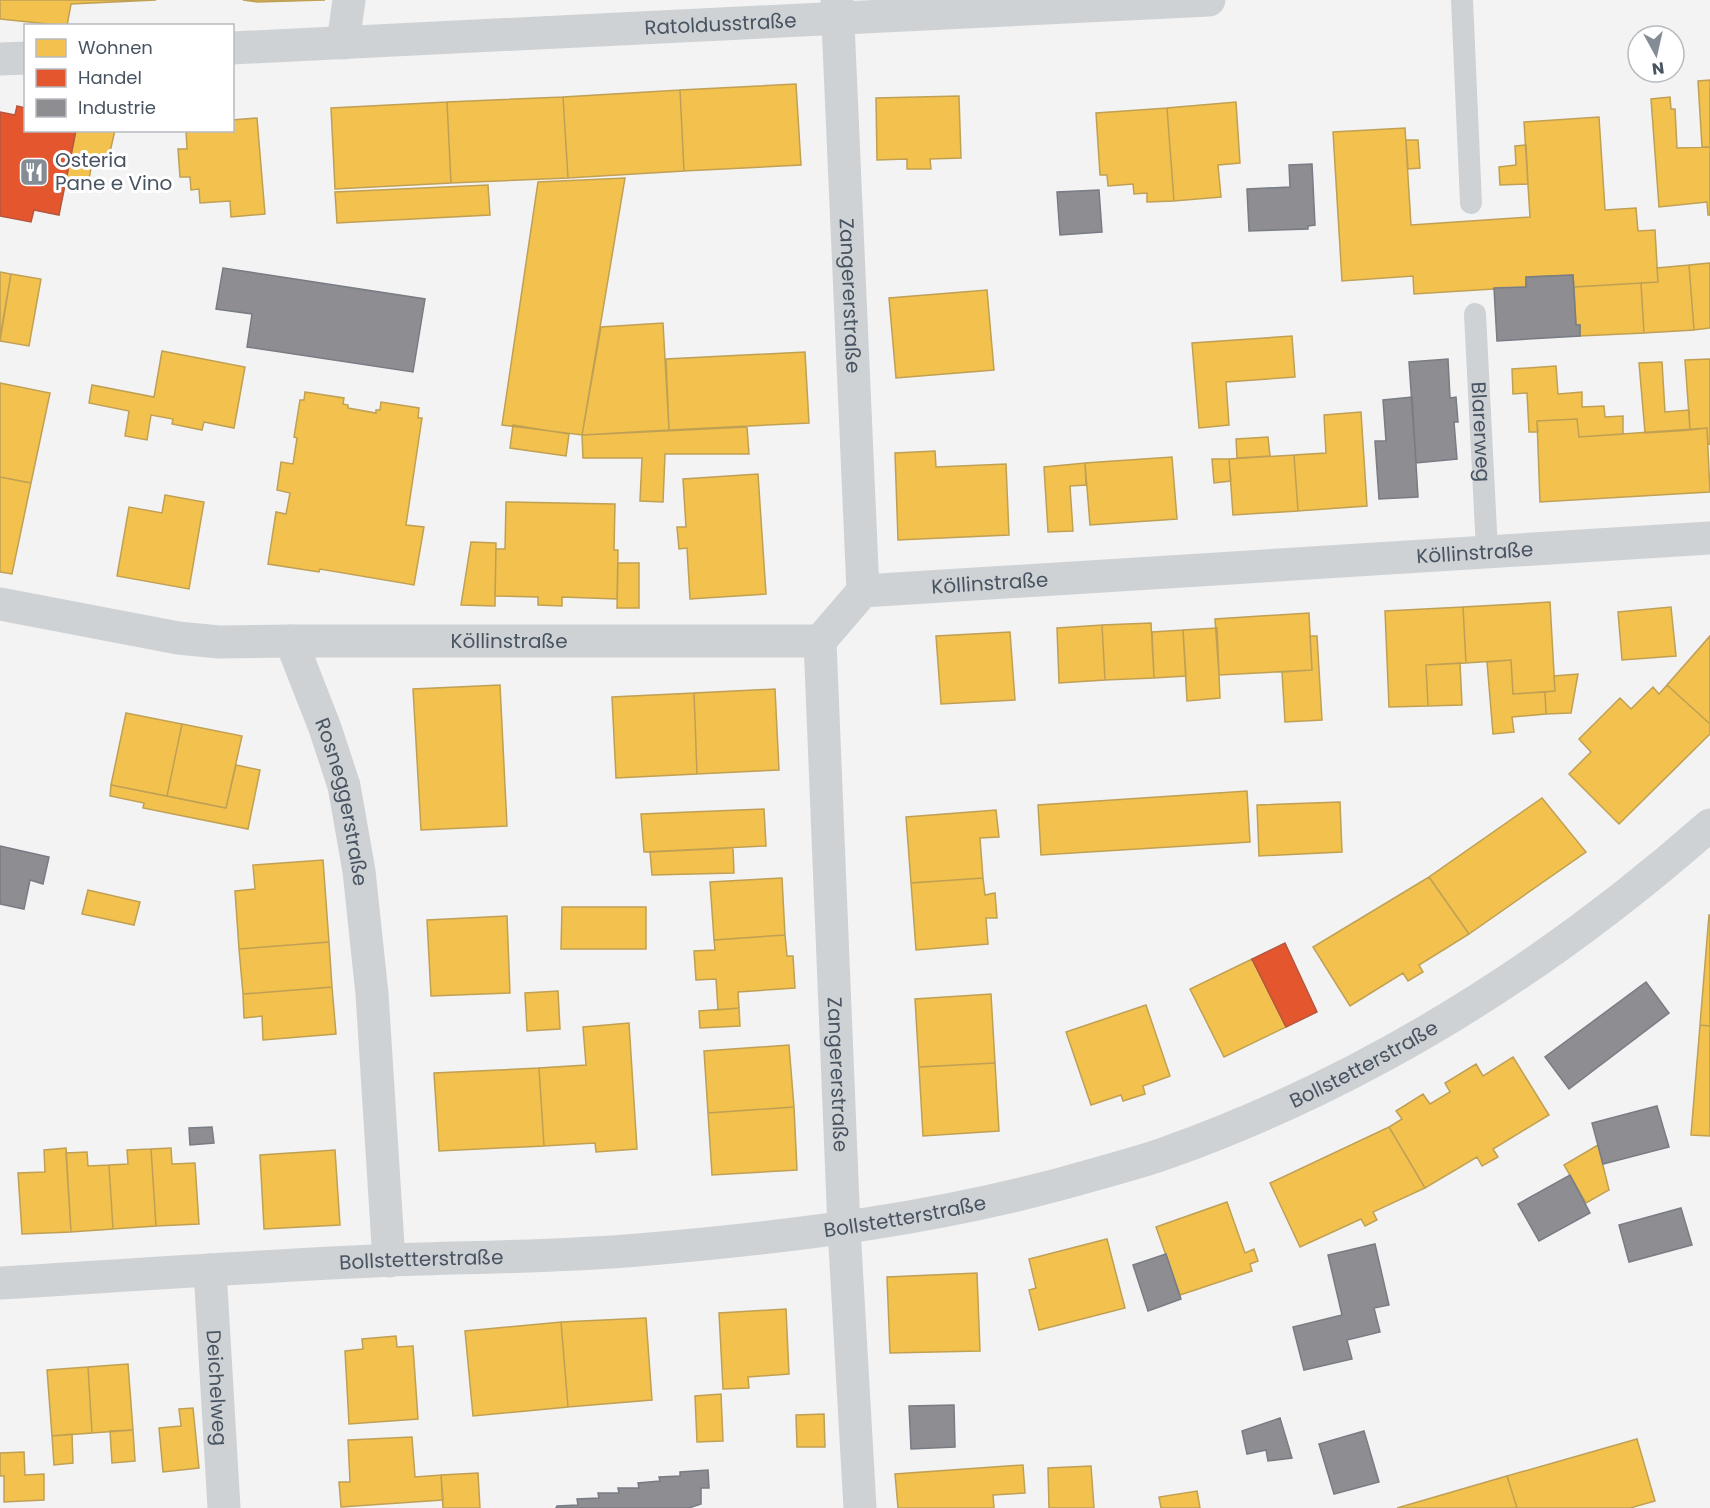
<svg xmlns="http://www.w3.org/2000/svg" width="1710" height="1508" font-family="Poppins,sans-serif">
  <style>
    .homes { fill: #f2c14e; stroke: #bfa054; stroke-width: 1.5 }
    .shops { fill: #e4572e; stroke: #b5563e; stroke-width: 1.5 }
    .industry { fill: #8d8d92; stroke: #787c84; stroke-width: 1.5 }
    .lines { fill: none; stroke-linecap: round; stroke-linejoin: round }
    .lane { stroke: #cfd2d4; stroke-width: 22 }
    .street { stroke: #cfd2d4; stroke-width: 33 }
    .labels { text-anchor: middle; stroke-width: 6; stroke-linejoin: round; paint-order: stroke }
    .street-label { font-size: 20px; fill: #485462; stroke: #fff }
    .poi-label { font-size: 20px; fill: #485462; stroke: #fff; text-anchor: start }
  </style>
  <rect width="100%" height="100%" fill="#f4f3f3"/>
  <path class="homes" d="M0,0H156L71,4L67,26L0,19Z
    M243,0H325L257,2Z
    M1710,80V147H1702L1698,81Z
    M796,84L801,165L684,171L680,90Z
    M680,90L684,171L568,178L563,97Z
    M959,96L961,158L930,159L931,169H907V159L877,160L876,98Z
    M563,97L568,178L451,183L447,102Z
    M1670,97L1671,109H1675L1677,148L1710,147V215H1708L1707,202L1659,207L1651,99Z
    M447,102L451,183L335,189L331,108Z
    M1236,102L1240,163L1218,165L1221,197L1174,201L1167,108Z
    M1167,108L1174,201L1147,202V193L1134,194L1133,184L1108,186L1107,175H1100L1096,113Z
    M1599,117L1605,210L1636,208L1638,231L1655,230L1658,282L1574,287L1573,275L1526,277V287L1414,294L1413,276L1342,281L1333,132L1405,128L1411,225L1530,217L1524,122Z
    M257,118L265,214L231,217L230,201L200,203L199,189L191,190L190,177H180L178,149H187L186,130H232V120Z
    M76,130H115L107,165L71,157Z
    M1406,140H1418L1420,168L1408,169Z
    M1526,145L1528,184L1500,185L1499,167L1516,165L1515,146Z
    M69,164L91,168L88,185L66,180Z
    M625,178L582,435L502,425L538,182Z
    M488,185L490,215L337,223L335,192Z
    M1710,263V328L1694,330L1689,265Z
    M1689,265L1694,330L1644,333L1641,283L1658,282L1657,268Z
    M0,272L11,274L0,337Z
    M11,274L41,279L29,346L0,341Z
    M1641,283L1644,333L1580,336V325H1576L1574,287Z
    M987,290L994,370L896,378L889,298Z
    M663,323L669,430L582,435L601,327Z
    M1292,336L1295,377L1226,382L1229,425L1199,428L1192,343Z
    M162,351L245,367L234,428L204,422L202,430L172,424L173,419L151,415L147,440L125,436L129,411L89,403L92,385L154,397Z
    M805,352L809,423L669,430L666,359Z
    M1710,359V444L1708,445L1707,428L1690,430L1685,360Z
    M1662,362L1665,412L1689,410L1690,430L1645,433L1639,363Z
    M1556,366L1558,394L1582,392V407L1604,406L1605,417L1623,416V434L1579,437L1577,419L1537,421L1538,432H1529L1527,393L1513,394L1512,369Z
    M0,383L50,393L31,483L0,477Z
    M305,392L344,398L343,404L348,405V408L376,413V410H380L381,402L419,408L418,418H422L406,525L424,527L414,585L320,569L319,572L268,564L276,512L286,514L290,493L277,490L281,462L293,464L297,438L294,437L300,400H304Z
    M1361,412L1367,506L1298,511L1294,455L1326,453L1324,415Z
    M1577,419L1579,437L1707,428L1710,492L1540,502L1537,421Z
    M513,425L569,434L566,456L510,448Z
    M747,427L749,454H665L663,502L640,501L642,458H583L582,435Z
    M1268,437L1270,456L1237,458L1236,439Z
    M935,451L936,467L1006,464L1009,535L898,540L895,453Z
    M1294,455L1298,511L1233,515L1229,459Z
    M1172,457L1177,519L1090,525L1085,463Z
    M1212,459H1229L1231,481L1214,483Z
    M1085,463L1086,485L1070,486L1073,531L1048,532L1044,467Z
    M758,474L766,594L690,599L687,548L679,549L677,527H686L683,479Z
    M0,477L31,483L12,574L0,572Z
    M165,495L204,502L189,589L117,576L129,507L162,513Z
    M506,502L615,504L614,550H618L617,599L562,597V606L538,605V597L495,596L496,549H505Z
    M471,542L496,543L495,606L461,605Z
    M618,563H639V608H617Z
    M1550,602L1555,691L1513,694L1511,660L1466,663L1463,607Z
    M1463,607L1466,663L1426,665L1428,706L1389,707L1385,611Z
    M1671,607L1676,656L1622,660L1618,612Z
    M1309,613L1312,670L1219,675L1215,619Z
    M1151,623L1154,678L1105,680L1102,625Z
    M1102,625L1105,680L1059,683L1057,628Z
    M1217,628L1220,698L1187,701L1183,630Z
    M1183,630L1186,676L1154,678L1152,632Z
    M1010,632L1015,700L941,704L936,636Z
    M1310,636H1317L1322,720L1285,722L1282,672L1312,670Z
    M1710,636V724L1667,685Z
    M1511,660L1513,694L1545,692L1546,714L1512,717L1514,732L1493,734L1487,662Z
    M1460,663L1462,705L1428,706L1426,665Z
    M1578,674L1571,713L1546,714L1545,692L1555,691L1554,676Z
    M500,685L507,826L421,830L413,689Z
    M1667,685L1710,724V734L1619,824L1569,774L1591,752L1579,739L1620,698L1631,709L1653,687L1659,694Z
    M775,689L779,770L697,774L694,693Z
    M694,693L697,774L616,778L612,697Z
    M126,713L182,724L167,796L111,785Z
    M182,724L242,736L226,808L167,796Z
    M236,765L260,770L248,829L143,808L144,803L110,796L111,785L226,808Z
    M1247,791L1250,842L1041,855L1038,805Z
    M1542,798L1586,852L1469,934L1429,877Z
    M1340,802L1342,852L1259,856L1257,805Z
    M764,809L766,846L644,852L641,814Z
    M996,810L999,837L980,838L983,878L911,883L906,817Z
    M733,848L734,873L652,875L650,852Z
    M323,860L329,942L239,949L235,891L255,889L253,865Z
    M1429,877L1469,934L1419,965L1423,972L1408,981L1403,973L1350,1006L1313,947Z
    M782,878L785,935L714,940L710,882Z
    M983,878L985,895L995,893L997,918H986L988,944L916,950L911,883Z
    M88,890L140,902L134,925L82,914Z
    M562,907H646V949H561Z
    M1709,915H1710V1026L1700,1025Z
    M507,916L510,993L431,996L427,920Z
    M785,935L787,956H793L795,988L738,992L739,1008L718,1010L716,979L696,980L694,951L715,950L714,940Z
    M329,942L332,987L243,994L239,949Z
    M1252,959L1286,1027L1224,1057L1190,989Z
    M332,987L336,1034L263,1040L262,1016L244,1018L243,994Z
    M558,991L560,1029L527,1031L525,993Z
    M991,994L995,1063L919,1067L915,999Z
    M1146,1005L1170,1076L1143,1086L1145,1094L1123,1101L1121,1095L1091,1105L1066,1032Z
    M739,1008L740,1026L700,1028L699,1011Z
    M629,1023L637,1149L596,1152L595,1143L544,1146L539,1068L586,1065L583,1027Z
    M1700,1025L1710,1026V1136L1691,1135Z
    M789,1045L794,1107L708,1113L704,1051Z
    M1513,1057L1549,1115L1493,1149L1498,1157L1482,1166L1477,1157L1425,1188L1389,1127L1402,1119L1396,1111L1423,1094L1430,1104L1450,1092L1445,1083L1476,1064L1483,1076Z
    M995,1063L999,1131L923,1136L919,1067Z
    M539,1068L544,1146L439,1151L434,1073Z
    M794,1107L797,1170L712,1175L708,1113Z
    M1389,1127L1425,1188L1373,1212L1377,1220L1365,1226L1361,1219L1300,1247L1270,1183Z
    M1598,1145L1609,1190L1586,1203L1564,1165Z
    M66,1148L71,1232L22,1234L18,1173L45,1172L44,1150Z
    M171,1148L172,1164L195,1163L199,1224L156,1226L151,1149Z
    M151,1149L156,1226L113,1229L109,1165L128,1164L127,1150Z
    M335,1150L340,1225L264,1229L260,1155Z
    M87,1152L88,1166L109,1165L113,1229L71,1232L66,1153Z
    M1227,1202L1245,1253L1254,1249L1258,1261L1250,1264L1252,1271L1180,1295L1156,1227Z
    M1107,1239L1125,1308L1039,1330L1029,1290L1036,1288L1029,1259Z
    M977,1273L980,1351L890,1353L887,1277Z
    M786,1309L789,1374L748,1377L749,1388L723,1389L719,1313Z
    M646,1318L652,1400L568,1407L561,1322Z
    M561,1322L568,1407L473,1416L465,1331Z
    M396,1336L397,1347L413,1346L418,1419L349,1424L345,1351L363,1349L362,1339Z
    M128,1364L133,1430L92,1433L88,1367Z
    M88,1367L92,1433L52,1436L47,1370Z
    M721,1394L723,1441L697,1442L695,1396Z
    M193,1408L199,1468L163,1472L159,1428L181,1426L179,1409Z
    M824,1414L825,1447H797L796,1415Z
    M133,1430L135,1461L112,1463L110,1431Z
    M72,1434L73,1463L54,1465L52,1436Z
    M412,1437L415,1477L441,1475L443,1500L341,1507L339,1482H350L348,1440Z
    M1637,1439L1655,1501L1630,1508H1517L1507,1476Z
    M24,1452L25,1475L44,1474V1500L4,1502V1476H0V1453Z
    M1023,1465L1025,1493L993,1495L994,1508H898L895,1474Z
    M1091,1466L1094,1508H1049L1048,1468Z
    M478,1473L480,1508H443L441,1475Z
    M1507,1476L1517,1508H1397Z
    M1197,1491L1200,1508H1161L1159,1497Z"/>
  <path class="shops" d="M17,106L26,108V130H76L59,215L34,210L31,222L0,216V112L15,115Z
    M1285,943L1317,1012L1286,1027L1252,959Z"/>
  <path class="industry" d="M1312,164L1315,225L1308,226V229L1249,231L1247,189L1290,187L1289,165Z
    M1099,190L1102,232L1060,235L1057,192Z
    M223,268L425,299L413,372L247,347L252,314L216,309Z
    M1573,275L1576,325H1580V336L1497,341L1494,288L1526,287V277Z
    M1448,359L1450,398L1456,397L1458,422H1454L1457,459L1416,463L1409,362Z
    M1412,397L1418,497L1379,499L1375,441H1386L1383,400Z
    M0,846L49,857L43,884L30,880L24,909L0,904Z
    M1646,982L1669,1013L1569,1089L1545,1057Z
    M1657,1106L1669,1147L1603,1164L1592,1123Z
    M212,1127L214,1143L190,1145L189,1128Z
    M1570,1175L1590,1213L1539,1241L1518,1204Z
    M1681,1208L1692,1245L1629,1262L1619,1225Z
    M1375,1244L1389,1305L1374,1308L1380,1332L1347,1340L1352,1359L1304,1370L1293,1327L1342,1315L1328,1255Z
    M1166,1254L1181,1299L1148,1311L1133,1265Z
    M954,1405L955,1447L911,1449L909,1406Z
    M1280,1418L1292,1458L1268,1461L1266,1450L1247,1454L1242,1431Z
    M1364,1431L1379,1482L1334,1494L1319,1444Z
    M708,1470L709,1488H701V1504L689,1508H556L557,1506L578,1505L577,1499L599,1498L598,1493H619L618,1488H639L638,1483L660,1481L659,1477L680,1476V1472Z"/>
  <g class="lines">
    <g class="lane">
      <path d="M1462,0L1471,203"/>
      <path id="s1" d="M1475,314L1487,551"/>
    </g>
    <g class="street">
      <path id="s2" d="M837,0L863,591"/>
      <path d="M343,43L349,0"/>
      <path id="s3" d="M232,48L1209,0"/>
      <path d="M0,59L26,58"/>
      <path id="s4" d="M0,604L178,638L219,642L291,641L325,728L344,786L359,871L372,994L389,1261"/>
      <path id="s5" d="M291,641H820L863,591L1710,538"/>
      <path id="s6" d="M820,641L844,1228L860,1508"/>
      <path id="s7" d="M210,1270L224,1508"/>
      <path id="s8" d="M0,1283C131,1275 261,1266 392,1260C474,1257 556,1257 638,1250C793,1237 947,1218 1096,1174C1120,1167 1144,1161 1166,1153C1368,1081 1550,966 1710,825"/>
    </g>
  </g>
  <defs>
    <g id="restaurant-square" transform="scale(1.5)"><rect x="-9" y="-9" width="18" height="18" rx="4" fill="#848c95" stroke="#fff"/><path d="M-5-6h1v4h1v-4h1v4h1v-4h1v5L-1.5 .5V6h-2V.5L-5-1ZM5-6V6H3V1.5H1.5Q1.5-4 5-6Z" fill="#fff"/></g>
  </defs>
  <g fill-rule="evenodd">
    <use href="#restaurant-square" x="34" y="172"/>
  </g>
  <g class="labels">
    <g class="street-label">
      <text dy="7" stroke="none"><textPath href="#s3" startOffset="489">Ratoldusstraße</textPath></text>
      <text dy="7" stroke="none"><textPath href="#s2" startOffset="296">Zangererstraße</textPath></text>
      <text dy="7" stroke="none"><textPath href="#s1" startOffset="118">Blarerweg</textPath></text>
      <text dy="7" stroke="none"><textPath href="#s5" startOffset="1208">Köllinstraße</textPath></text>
      <text dy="7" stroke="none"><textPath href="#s5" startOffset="722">Köllinstraße</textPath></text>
      <text dy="7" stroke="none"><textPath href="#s5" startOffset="218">Köllinstraße</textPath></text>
      <text dy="7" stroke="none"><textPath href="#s4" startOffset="464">Rosneggerstraße</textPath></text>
      <text dy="7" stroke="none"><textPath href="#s8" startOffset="1394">Bollstetterstraße</textPath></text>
      <text dy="7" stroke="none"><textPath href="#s6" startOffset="434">Zangererstraße</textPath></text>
      <text dy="7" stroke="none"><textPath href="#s8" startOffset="908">Bollstetterstraße</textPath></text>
      <text dy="7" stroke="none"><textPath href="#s8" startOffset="422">Bollstetterstraße</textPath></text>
      <text dy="7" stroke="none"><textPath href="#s7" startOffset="118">Deichelweg</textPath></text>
    </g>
    <g class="poi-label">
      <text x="55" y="167">Osteria<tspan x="55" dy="23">Pane e Vino</tspan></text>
    </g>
  </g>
  <rect x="24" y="24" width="210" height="108" fill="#ffffff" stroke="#b6bbc0" stroke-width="1.5"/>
  <rect x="36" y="39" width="30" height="18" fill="#f2c14e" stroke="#b6bbc0" stroke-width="1.5"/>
  <text x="78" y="54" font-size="18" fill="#485462">Wohnen</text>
  <rect x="36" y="69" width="30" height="18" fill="#e4572e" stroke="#b6bbc0" stroke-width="1.5"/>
  <text x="78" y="84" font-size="18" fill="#485462">Handel</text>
  <rect x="36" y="99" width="30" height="18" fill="#8d8d92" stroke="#b6bbc0" stroke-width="1.5"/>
  <text x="78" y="114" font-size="18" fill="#485462">Industrie</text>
  <g transform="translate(1656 54) rotate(172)"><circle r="28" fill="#ffffff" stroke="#b6bbc0" stroke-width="1.5"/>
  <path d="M0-4.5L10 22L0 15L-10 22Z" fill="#848c95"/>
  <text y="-9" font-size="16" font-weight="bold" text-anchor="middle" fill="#485462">N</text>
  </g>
</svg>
